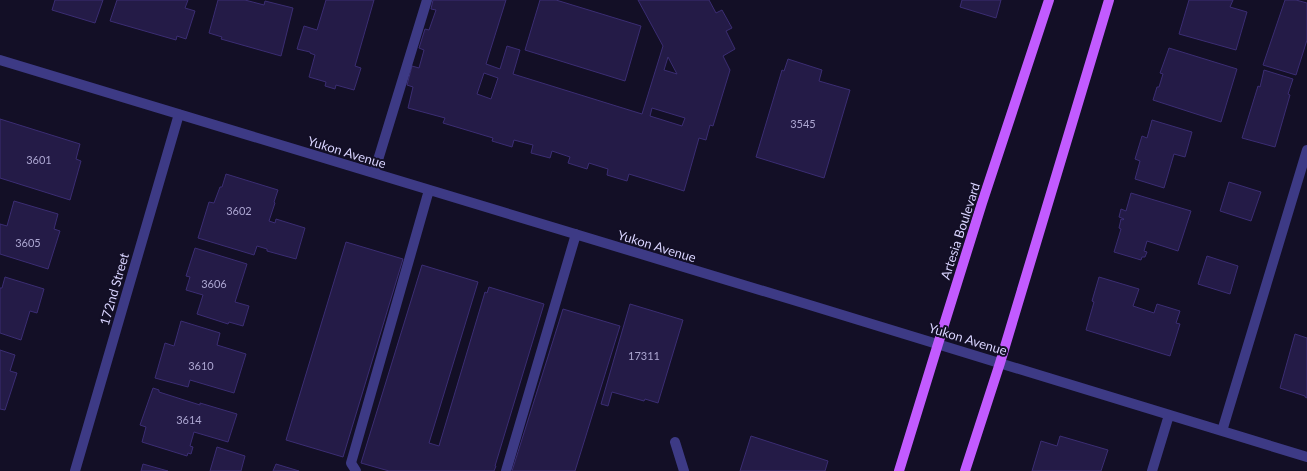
<svg xmlns="http://www.w3.org/2000/svg" width="1307" height="471" font-family="Lato,sans-serif">
  <style>
    .building { fill: #241b47; stroke: #3b2d73; fill-rule: evenodd }
    .lines { fill: none; stroke-linecap: round; stroke-linejoin: round }
    .minor { stroke: #3d3a85; stroke-width: 10 }
    .major { stroke: #c25bff; stroke-width: 10 }
    .labels { text-anchor: middle; stroke-width: 4; stroke-linejoin: round; paint-order: stroke }
    .number-label { font-size: 11px; fill: #aca6d1 }
    .street-label { font-size: 13px; fill: #d9d4ff; stroke: #130f26 }
  </style>
  <rect width="100%" height="100%" fill="#130f26"/>
  <path class="building" d="M55,0H103L95,23L52,10Z
    M117,0H188L185,8L195,11L186,39L177,36L176,40L110,21Z
    M218,0H245L264,5L265,1L293,8L281,56L221,39L222,37L209,33Z
    M326,0H374L355,66L361,68L354,90L336,85L335,89L325,86L326,82L309,77L315,55L310,53V52L297,49L304,26L317,30Z
    M433,0H506L486,64L500,69L507,46L520,50L513,74L642,114L663,46L638,0H709L716,13L722,10L732,28L726,31L735,49L723,56L730,70L713,126L710,125L706,140L699,138L684,191L629,174L627,181L607,175L608,169L589,163L587,169L568,163L570,157L552,151L550,158L531,153L533,145L514,140L512,147L492,141L493,138L443,123L445,118L408,108L413,87L407,85L412,66L419,68L424,50L419,48L425,29L429,30L436,10L431,9ZM668,57L677,74L664,70ZM484,73L498,78L491,99L477,94ZM652,108L685,118L682,126L650,116Z
    M540,0H556L641,26L625,81L525,50Z
    M962,0H1001L996,18L960,7Z
    M1189,0H1233L1230,7L1247,12L1236,50L1179,34Z
    M1285,0H1296L1307,3V40L1296,75L1263,65Z
    M1169,48L1237,69L1221,122L1153,100L1157,87H1159L1163,74L1160,73Z
    M788,59L822,70L819,81L850,90L824,178L756,157L782,70L784,71Z
    M1264,70L1293,79L1288,94L1290,95L1275,147L1242,138L1258,86L1260,87Z
    M0,119L80,144L76,159L81,161L70,200L0,178Z
    M1152,120L1192,132L1185,157L1174,154L1164,188L1135,179L1140,161L1135,159L1142,136L1147,138Z
    M226,174L278,190L274,202L275,203L269,221L275,223L276,219L305,228L296,259L267,251V249L257,246L254,255L198,238L209,202L214,203L220,187H222Z
    M1229,182L1261,192L1251,221L1220,211Z
    M1131,193L1191,211L1178,251L1147,241L1144,251L1147,252L1145,257H1142L1141,260L1114,252L1121,229L1119,228L1121,219L1123,220L1124,219L1119,217L1121,209L1126,211Z
    M14,201L58,214L54,229L60,231L48,269L0,254V224L7,226Z
    M346,242L403,259L343,457L286,440Z
    M195,248L247,264L235,302L249,306L243,326L229,322L228,324L197,314L203,295L186,290L190,277L186,276Z
    M1207,256L1238,266L1230,294L1198,284Z
    M422,265L478,282L429,443L439,446L485,292L487,293L489,287L544,304L495,466H496L494,471H389L361,463Z
    M5,277L44,289L37,313L30,311L21,340L0,333V288H2Z
    M1099,277L1139,289L1133,306L1154,313L1157,304L1180,311L1176,323L1180,324L1170,356L1086,330L1094,302L1092,301Z
    M630,304L683,320L658,403L645,399L644,401L612,392L608,406L601,404Z
    M563,309L620,326L575,471H512Z
    M181,321L220,333L217,345L246,354L234,393L190,380L188,387L155,378L165,343L174,346Z
    M1295,334L1307,338V398L1305,397V396L1280,388Z
    M0,350L15,355L10,371L17,373L5,410L0,409Z
    M153,388L159,390V392L200,405V403L237,414L228,442L194,432L190,446L193,447L191,454L188,453L187,456L142,442L146,427L140,425Z
    M751,436L828,461L825,471H740Z
    M1060,436L1108,450L1101,471H1032L1041,441L1057,446Z
    M217,447L245,456L241,471H210Z
    M143,464L168,471H141Z
    M276,464L299,471H273Z"/>
  <g class="lines">
    <path class="minor" d="M0,60L813,306L1307,457
      M374,173L427,0
      M1222,431L1307,150
      M675,442L684,471
      M75,471L179,114
      M356,471L351,463L429,190
      M506,471L576,234
      M1152,471L1169,415"/>
    <path class="major" d="M899,471L938,344L982,203L1049,0
      M965,471L1000,363L1109,0"/>
  </g>
  <g class="labels">
    <g class="number-label">
      <text x="803" y="128">3545</text>
      <text x="39" y="164">3601</text>
      <text x="239" y="215">3602</text>
      <text x="28" y="247">3605</text>
      <text x="214" y="288">3606</text>
      <text x="644" y="360">17311</text>
      <text x="201" y="370">3610</text>
      <text x="189" y="424">3614</text>
    </g>
    <g class="street-label">
      <text transform="translate(347 152) rotate(17)" y="5">Yukon Avenue</text>
      <text transform="translate(960 231) rotate(-72)" y="5">Artesia Boulevard</text>
      <text transform="translate(657 246) rotate(17)" y="5">Yukon Avenue</text>
      <text transform="translate(114 289) rotate(-74)" y="5">172nd Street</text>
      <text transform="translate(968 339) rotate(17)" y="5">Yukon Avenue</text>
    </g>
  </g>
</svg>
